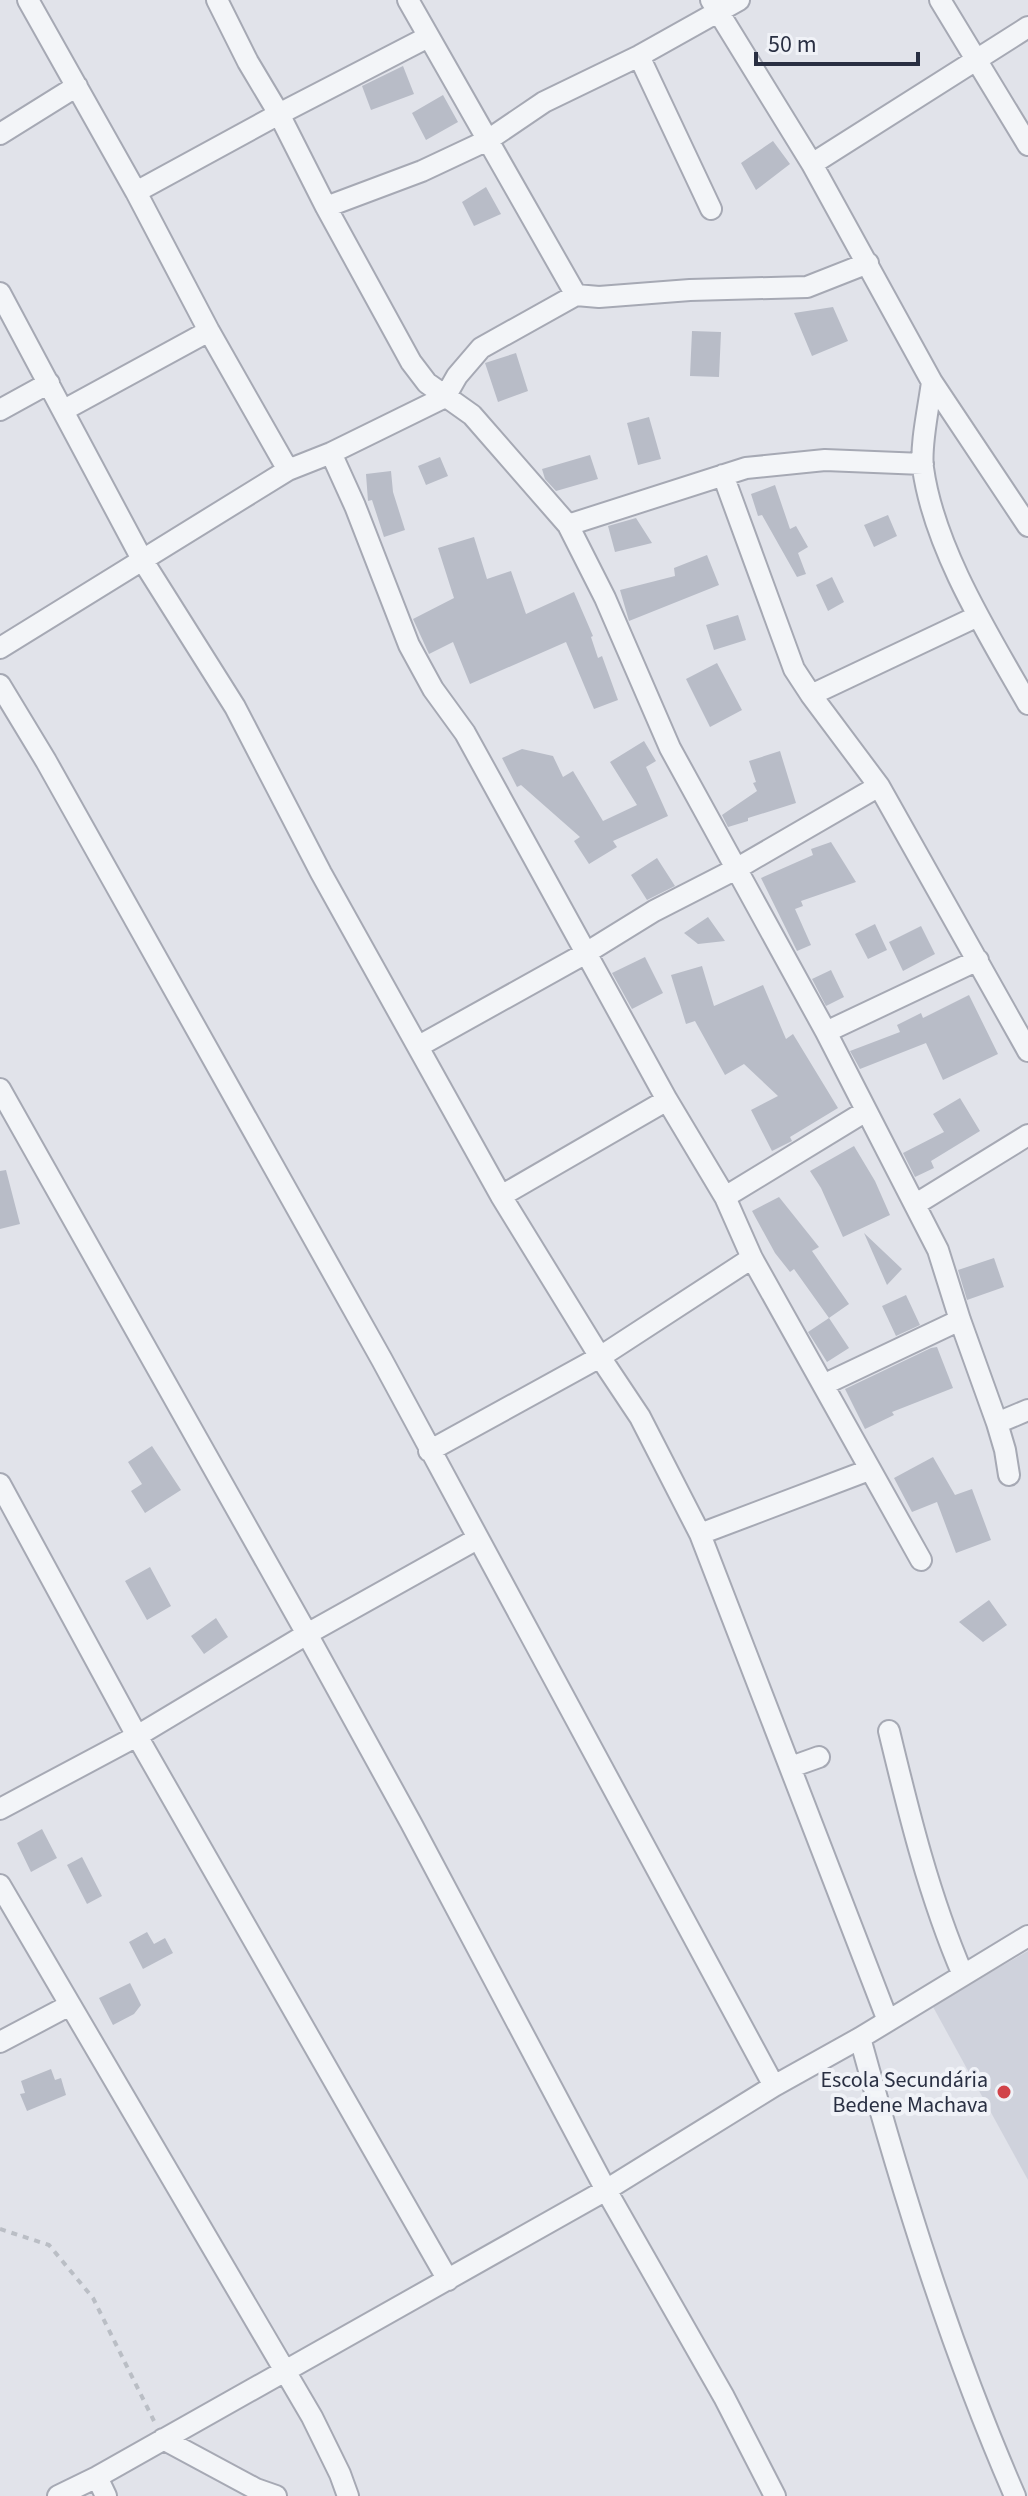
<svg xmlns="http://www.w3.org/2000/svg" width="1028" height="2496" font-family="'Source Sans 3',sans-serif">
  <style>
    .built { fill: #cfd2dc }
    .building { fill: #b8bcc7 }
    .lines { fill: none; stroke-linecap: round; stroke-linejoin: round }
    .minor-casing { stroke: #a6a9b4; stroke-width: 24 }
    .path { stroke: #babec5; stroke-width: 4; stroke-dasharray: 6 6; stroke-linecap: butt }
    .minor { stroke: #f3f5f8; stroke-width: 20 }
    .poi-dot { fill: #d1434a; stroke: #f0f2f7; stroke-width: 3 }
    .labels { text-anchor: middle; stroke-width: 8; stroke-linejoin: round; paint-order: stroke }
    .poi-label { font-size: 22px; fill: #292f42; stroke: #f0f2f7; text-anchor: end }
  </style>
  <rect width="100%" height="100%" fill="#e1e3ea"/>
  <path class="built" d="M1028,1951V2180L932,2005Z"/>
  <path class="building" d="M403,66L414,94L371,110L362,86Z
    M443,95L458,122L426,140L412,113Z
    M773,141L790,164L756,190L741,163Z
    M486,187L501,214L474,226L462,202Z
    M833,307L848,341L812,356L794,313Z
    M692,331L721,332L719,377L690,376Z
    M516,353L528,391L498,402L485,363Z
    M649,417L661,459L638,465L627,423Z
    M590,455L598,479L556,491L545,479L542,469Z
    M440,457L448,476L426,485L418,466Z
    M391,471L393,492L405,530L384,537L372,500L368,501L366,474Z
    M775,485L790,529L796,526L808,547L798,553L806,574L797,577L762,515L758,516L751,494Z
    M888,515L897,536L874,547L864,525Z
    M636,518L652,543L615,552L608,526Z
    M474,537L487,579L511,571L526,614L574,592L593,636L591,637L598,658L602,656L618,700L594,709L566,642L470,684L453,642L429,654L413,619L454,598L438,548Z
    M707,555L719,585L629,621L620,590L675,576L674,568Z
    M832,577L844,602L828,611L816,585Z
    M738,615L746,640L714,650L706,625Z
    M717,663L742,710L710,727L686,679Z
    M644,741L656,761L646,767L668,816L613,841L617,847L589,864L574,841L580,837L521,785L517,787L502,758L522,749L553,756L563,777L573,771L603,821L637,805L610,762Z
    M780,751L796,803L748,818V821L728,827L722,815L757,791L753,783L756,782L749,761Z
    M831,842L856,882L801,901L803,906L795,909L811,945L797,951L761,878L813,855L811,849Z
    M657,858L675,886L647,900L631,875Z
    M708,917L725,941L698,944L684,933Z
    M875,924L887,950L868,959L855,934Z
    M921,926L935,954L903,971L889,942Z
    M645,957L663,993L632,1009L612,973Z
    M702,966L714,1006L763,985L786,1039L793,1034L838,1108L790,1137L792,1141L772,1151L751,1110L778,1096L744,1064L725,1075L695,1021L686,1024L671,975Z
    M831,970L844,997L826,1006L812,979Z
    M969,995L998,1054L943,1080L926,1043L860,1069L850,1051L900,1032L897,1025L921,1013L923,1018Z
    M960,1098L980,1131L931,1161L934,1168L915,1177L903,1153L944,1132L933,1114Z
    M854,1146L875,1181L890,1215L843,1237L821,1188L810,1171Z
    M6,1170L20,1224L0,1229V1171Z
    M779,1197L819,1247L812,1251L849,1304L829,1318L794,1269L790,1272L775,1253L752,1211Z
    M864,1233L902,1269L887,1285Z
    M994,1258L1004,1287L967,1300L958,1270Z
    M906,1295L920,1325L896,1336L882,1306Z
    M829,1318L849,1348L827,1362L808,1332Z
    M937,1347L953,1388L892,1412L894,1415L865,1429L845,1389L931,1348Z
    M152,1446L181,1490L145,1513L131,1491L142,1484L128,1462Z
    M933,1457L955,1495L972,1489L991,1540L956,1553L937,1502L912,1512L894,1478Z
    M150,1567L171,1606L147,1620L125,1581Z
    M989,1600L1007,1625L983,1642L959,1622Z
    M216,1618L228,1637L204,1654L191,1636Z
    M42,1829L57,1858L31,1872L17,1843Z
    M82,1857L102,1896L87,1904L67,1865Z
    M147,1932L154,1944L165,1938L173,1953L143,1969L129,1942Z
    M130,1983L141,2005L134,2014L113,2025L99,1998Z
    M51,2069L55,2080L61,2078L66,2095L27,2111L20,2094L25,2093L21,2081Z"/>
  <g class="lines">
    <g class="minor-casing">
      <path id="minor" d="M28,0L136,192L209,331L288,470
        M217,0L248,62L279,114L326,207L411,362L427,383L472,415L568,525L605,598L670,748L826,1032L938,1250L960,1320L997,1423L1005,1450L1009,1475
        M408,0L576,295
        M711,0L812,164L932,382L1028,526
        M940,0L1028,145
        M639,56L711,209
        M0,134L77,86
        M812,164L1028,27
        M136,192L279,114L428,37
        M326,207L422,171L488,140L544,102L639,56L739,0
        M0,293L143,561L235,707L321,873L501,1196L600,1357L640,1417L700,1534L888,2021
        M932,382C929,406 920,445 923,468C934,548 988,634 1028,704
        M0,410L49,383
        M64,410L209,331
        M331,453L355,506L409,645L433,689L465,733L667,1100L725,1197L752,1258L921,1560
        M723,475L794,669L811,695L879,786L1028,1051
        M568,525L746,468L825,460L923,464
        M0,648L288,470L331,453L445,397L457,376L481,348L576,295L599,297L690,290L807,287L868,263
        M0,685L46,761L382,1360L774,2086
        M811,695L978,616
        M826,1032L978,960
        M419,1046L586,953L654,911L736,869L879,786
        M0,1089L307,1634L411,1823L606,2190L724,2397L775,2496
        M501,1196L667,1100
        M725,1197L866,1111
        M916,1204L1028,1135
        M825,1384L960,1320
        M997,1423L1028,1410
        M429,1451L600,1357L752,1258
        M0,1484L137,1736L448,2280
        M700,1534L869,1470
        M889,1731C909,1814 929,1896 963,1975
        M791,1767L819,1757
        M0,1809L137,1736L307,1634L477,1539
        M0,1885L312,2417L340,2474L348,2496
        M860,2038C903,2194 950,2347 1015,2496
        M0,2042L70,2005
        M163,2439L256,2489L276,2496
        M97,2477L106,2496
        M58,2496L97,2477L606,2190L774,2086L860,2038L1028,1936"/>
    </g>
    <path class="path" d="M0,2229L49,2245L93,2298L154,2421"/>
    <use href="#minor" class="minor"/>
  </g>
  <circle class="poi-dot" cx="1004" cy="2092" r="8"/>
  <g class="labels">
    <g class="poi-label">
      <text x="988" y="2087">Escola Secundária<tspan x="988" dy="25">Bedene Machava</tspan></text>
    </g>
  </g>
  <path d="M756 52v12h162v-12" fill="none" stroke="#292f42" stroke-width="4"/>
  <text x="768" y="52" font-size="24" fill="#292f42" stroke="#f0f2f7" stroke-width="6" paint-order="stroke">50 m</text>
</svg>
